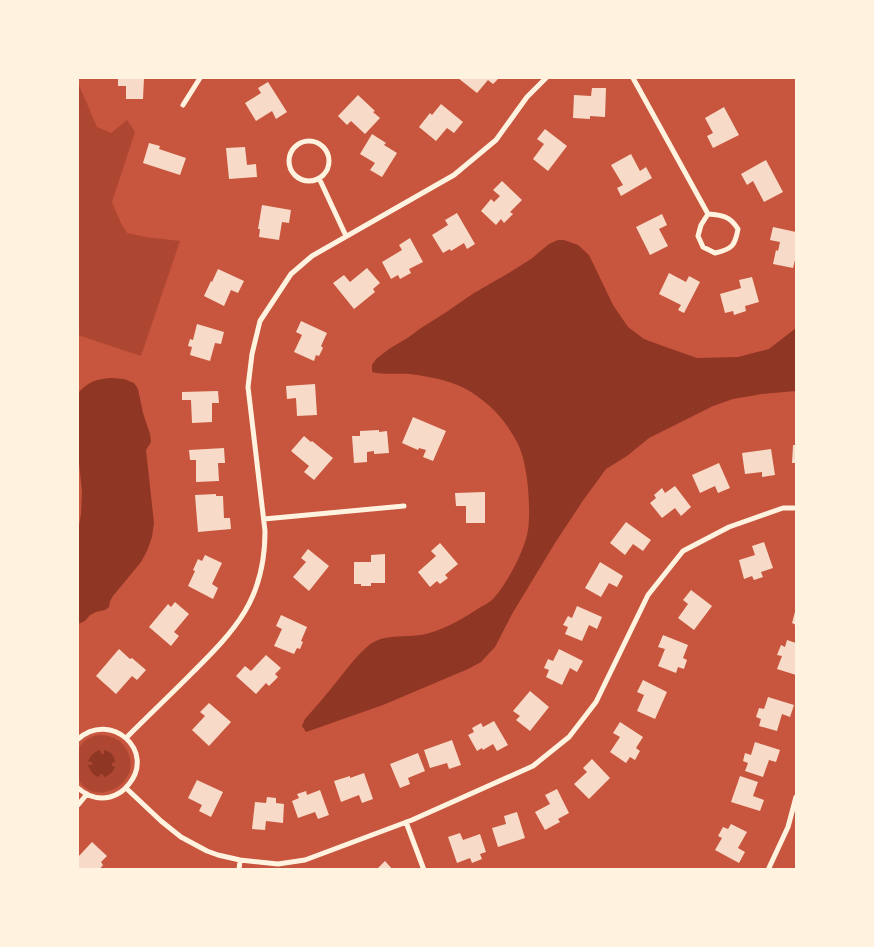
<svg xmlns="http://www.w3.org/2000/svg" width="874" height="947" font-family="Roboto,sans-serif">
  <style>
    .green { fill: #ae4732 }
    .water { fill: #8f3625 }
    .building { fill: #f7dbc8 }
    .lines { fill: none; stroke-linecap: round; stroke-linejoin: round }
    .path { stroke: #fff3e0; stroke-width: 2 }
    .minor { stroke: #fff3e0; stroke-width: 5 }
  </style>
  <rect width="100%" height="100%" fill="#c8553d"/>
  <path class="green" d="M78,83L97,127L111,133L127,120L135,132L112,202L121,223L127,233L146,237L180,241L141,356L78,335Z
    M98,735C109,735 119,738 125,747C148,781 95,810 79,780C75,774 78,757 78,749C83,741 89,737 98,735Z"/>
  <path class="water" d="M558,240H564L578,245L589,255L613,305L628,327L644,339L663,346L697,358L738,357L769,349L796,328V391L762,394L733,399L713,406L649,438L627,456L606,469L584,499L555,543L512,614L495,647L481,662L468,669L383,705L306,732L302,726L305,719C315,708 325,696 334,685C344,673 362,647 376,641C387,635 408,637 421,635C442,631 461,620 479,608C483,606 488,603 492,600C506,586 525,550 528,530C531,508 528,464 518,444C506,420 488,401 464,388C448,380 427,376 409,374C396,373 384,375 372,372V365L376,359L389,349L409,337L421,328L445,313L474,293L507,274L531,259L549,244Z
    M111,378L124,379L134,383L138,389L143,413L150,434L151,442L146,450L154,523L152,537L147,551L141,562L113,596L110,601L109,607L105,610L96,612L90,615L85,621L78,624V531L81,514L82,492L78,453V393C88,382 96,379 111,378Z
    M100,750L101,754H104V750C111,752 114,755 115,762L112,763V766L115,767C113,772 110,775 104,777L103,774H100L99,777C93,775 90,771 88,765H92V762L88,761C91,755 94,752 100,750Z"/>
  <path class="building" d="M118,78H144L143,99H126V86H118Z
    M458,78H499L493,84L488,80L477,93Z
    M268,82L287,112L276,119L272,111L256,121L245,103L261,93L258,88Z
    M592,88H606L605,117L590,116V119L573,118L574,95L591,96Z
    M358,95L375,111L373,112L380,118L365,134L351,121L347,125L338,116Z
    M441,104L463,122L454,133L447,128L436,141L419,127L430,113L432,115Z
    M724,107L739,135L713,148L707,136L713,133L705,118Z
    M545,129L567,146L548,171L533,159L544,144L537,139Z
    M372,134L386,143L384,145L397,153L382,177L370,170L375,163L360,154Z
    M149,143L160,146L159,149L186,158L180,175L143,163Z
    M245,147L247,165L256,164L257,177L229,179L226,148Z
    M631,154L640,171L646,167L652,178L621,196L617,188L623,185L611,165Z
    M766,160L783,192L764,202L753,181L747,185L741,174Z
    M502,181L522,200L510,212L513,214L504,223L501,219L496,225L481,211L491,199L494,202L500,196L493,190Z
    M262,205L291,210L289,223L282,222L279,240L259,237L260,229H258Z
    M457,213L475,244L467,249L464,243L451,251L450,249L443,253L432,235L448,225L445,220Z
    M662,214L667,225L659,229L668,246L650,255L636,227Z
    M773,227L796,232V261L795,260L793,268L773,264L776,250L778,251L780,242L770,240Z
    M410,238L423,262L409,269L411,273L400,279L398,275L391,279L382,262L402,250L399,245Z
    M367,268L380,283L373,289L375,292L354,309L333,283L344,275L350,282Z
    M218,269L244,281L238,293L231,290L224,306L204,296L211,281L212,282Z
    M669,273L686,282L689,276L700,282L684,313L678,310L681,305L659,294Z
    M752,277L759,302L745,306L746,311L734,315L733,311L725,313L720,294L741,288L739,280Z
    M301,321L327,333L321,346L323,348L319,356L316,355L314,361L294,352L302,335L296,332Z
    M197,324L224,332L221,344L215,343L210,361L190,355L192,347L188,346L190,339L193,340Z
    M315,384L317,415L297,416L296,398L287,399L286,386Z
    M218,391L219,403H212V422L192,423L191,400H182V392Z
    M413,417L446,431L433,461L423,457L426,450L419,448L418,450L402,443Z
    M379,430V432L387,431L389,453L374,454V451L367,452V462L354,463L352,436H360V431Z
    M304,436L311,442L312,441L333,458L314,480L304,472L309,466L291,451Z
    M793,445H796V463H792Z
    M224,448L225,463H218L219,481L196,482V460H190L189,450Z
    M771,449L775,475L762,477V472L745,474L742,453Z
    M719,463L730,488L718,493L715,486L700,493L692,475Z
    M675,486L691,507L681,516L675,508L662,518L650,503L656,498L654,495L662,488L665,493Z
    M485,492V523H466V506H456L455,493Z
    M216,494V496H223L224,518H230L231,529L198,532L195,495Z
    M626,522L651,540L643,551L633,544L625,555L610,543Z
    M764,542L773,568L761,572L763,577L754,580L752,576L744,579L739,560L755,555L752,546Z
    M440,543L458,564L445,575L448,578L440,584L437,581L430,587L418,572L436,556L431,551Z
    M308,549L329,566L309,591L293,577L306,562L301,558Z
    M385,554V583H371V586H361V584H354V562H371V555Z
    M205,555L222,563L212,584L218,588L213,599L188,586L195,571L193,570L198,559L202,561Z
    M600,562L623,576L617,587L609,583L601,597L585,588Z
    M691,590L712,606L694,630L678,618L688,604L683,600Z
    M175,602L189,614L174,632L179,636L171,646L149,627L168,604L171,607Z
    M577,606L602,617L597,629L589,625L582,641L565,634L568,627L563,625L568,616L572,618Z
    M796,608V625L792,623Z
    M281,615L307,627L301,641L303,642L300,649L297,648L294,654L274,646L282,629L276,626Z
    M663,635L688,645L683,658L687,660L684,669L678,667L676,673L658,666L665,649L658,647Z
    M787,640L796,643V675L777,669L782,656L777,655L781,645L785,647Z
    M119,649L130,659L132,658L146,670L137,680L132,676L116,694L96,676Z
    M559,649L583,661L577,672L570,668L562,685L546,677L549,670L544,668L548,659L553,661Z
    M266,655L281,668L275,674L278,677L269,686L266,683L256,694L236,676L245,666L251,671Z
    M643,680L667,692L655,719L637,711L644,695L637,692Z
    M530,691L549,707L530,731L516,720L520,716L513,711Z
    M768,697L794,705L790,717L782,714L777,731L759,726L761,719L756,717L759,708L764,709Z
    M209,703L231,722L209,746L192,730L205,716L200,712Z
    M494,721L508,745L497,751L493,744L483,750L482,748L477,751L468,735L474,732L472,728L481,723L483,727Z
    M620,722L643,737L636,748L640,751L635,760L630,757L626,763L610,752L620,737L613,733Z
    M452,740L461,765L449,769L447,763L430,768L424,750Z
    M755,742L780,750L776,762L769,760L763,777L745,771L748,763L743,761L745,753L751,755Z
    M418,753L425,771L408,778L410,784L400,788L390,764Z
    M592,759L610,778L589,799L574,784L587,772L583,768Z
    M364,773L373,799L362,803L359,795L341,802L334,781L350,776V778Z
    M740,776L758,782L753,796L764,800L760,811L731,802Z
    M197,780L223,792L211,817L199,811L202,805L188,798Z
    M557,789L569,813L558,819L560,822L545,830L535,812L550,804L545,795Z
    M320,790L329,815L318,819L315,812L298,818L292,801L299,798L297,794L306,791L307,795Z
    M267,797L276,798V803L284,804L283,823L266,821L265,830L252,829L255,802L266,803Z
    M517,812L525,838L498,847L492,828L506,824L504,816Z
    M731,824L747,832L738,848L745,852L739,863L715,850L722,838L718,836L723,827L728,829Z
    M460,833L463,840L480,834L486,852L480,854L482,859L472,863L470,858L457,863L448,837Z
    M92,842L107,856L101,862L103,865L99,870H78V857Z
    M385,861L393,870H376Z"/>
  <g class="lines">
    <path class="path" d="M319,869V870"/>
    <path class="minor" d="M633,78L708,214
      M183,105L200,78
      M289 161a20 20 0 1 1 40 0a20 20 0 1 1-40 0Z
      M319,178L346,236
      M708,214C722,215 730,216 738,229C735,246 732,249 715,253L703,247L698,236L701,225Z
      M264,519L404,506
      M126,738C147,717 168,697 189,676C235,630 265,601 265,531L248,387L252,354L260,321L291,274L312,256L454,175L496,140L527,97L546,78
      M78,739C111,710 156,751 129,784C124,791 117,795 110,797C98,800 87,796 78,788
      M126,788L161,821L181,837L207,851L218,855L240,860L278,864L305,860L412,820L533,766L569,737L596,702L648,595L683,551L729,527L783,508H796
      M78,805L87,794
      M406,822L424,870
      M239,870L240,860
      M768,870L788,827L796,797"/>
  </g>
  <rect width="874" height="947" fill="none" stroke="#fff3e0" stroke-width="158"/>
</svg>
